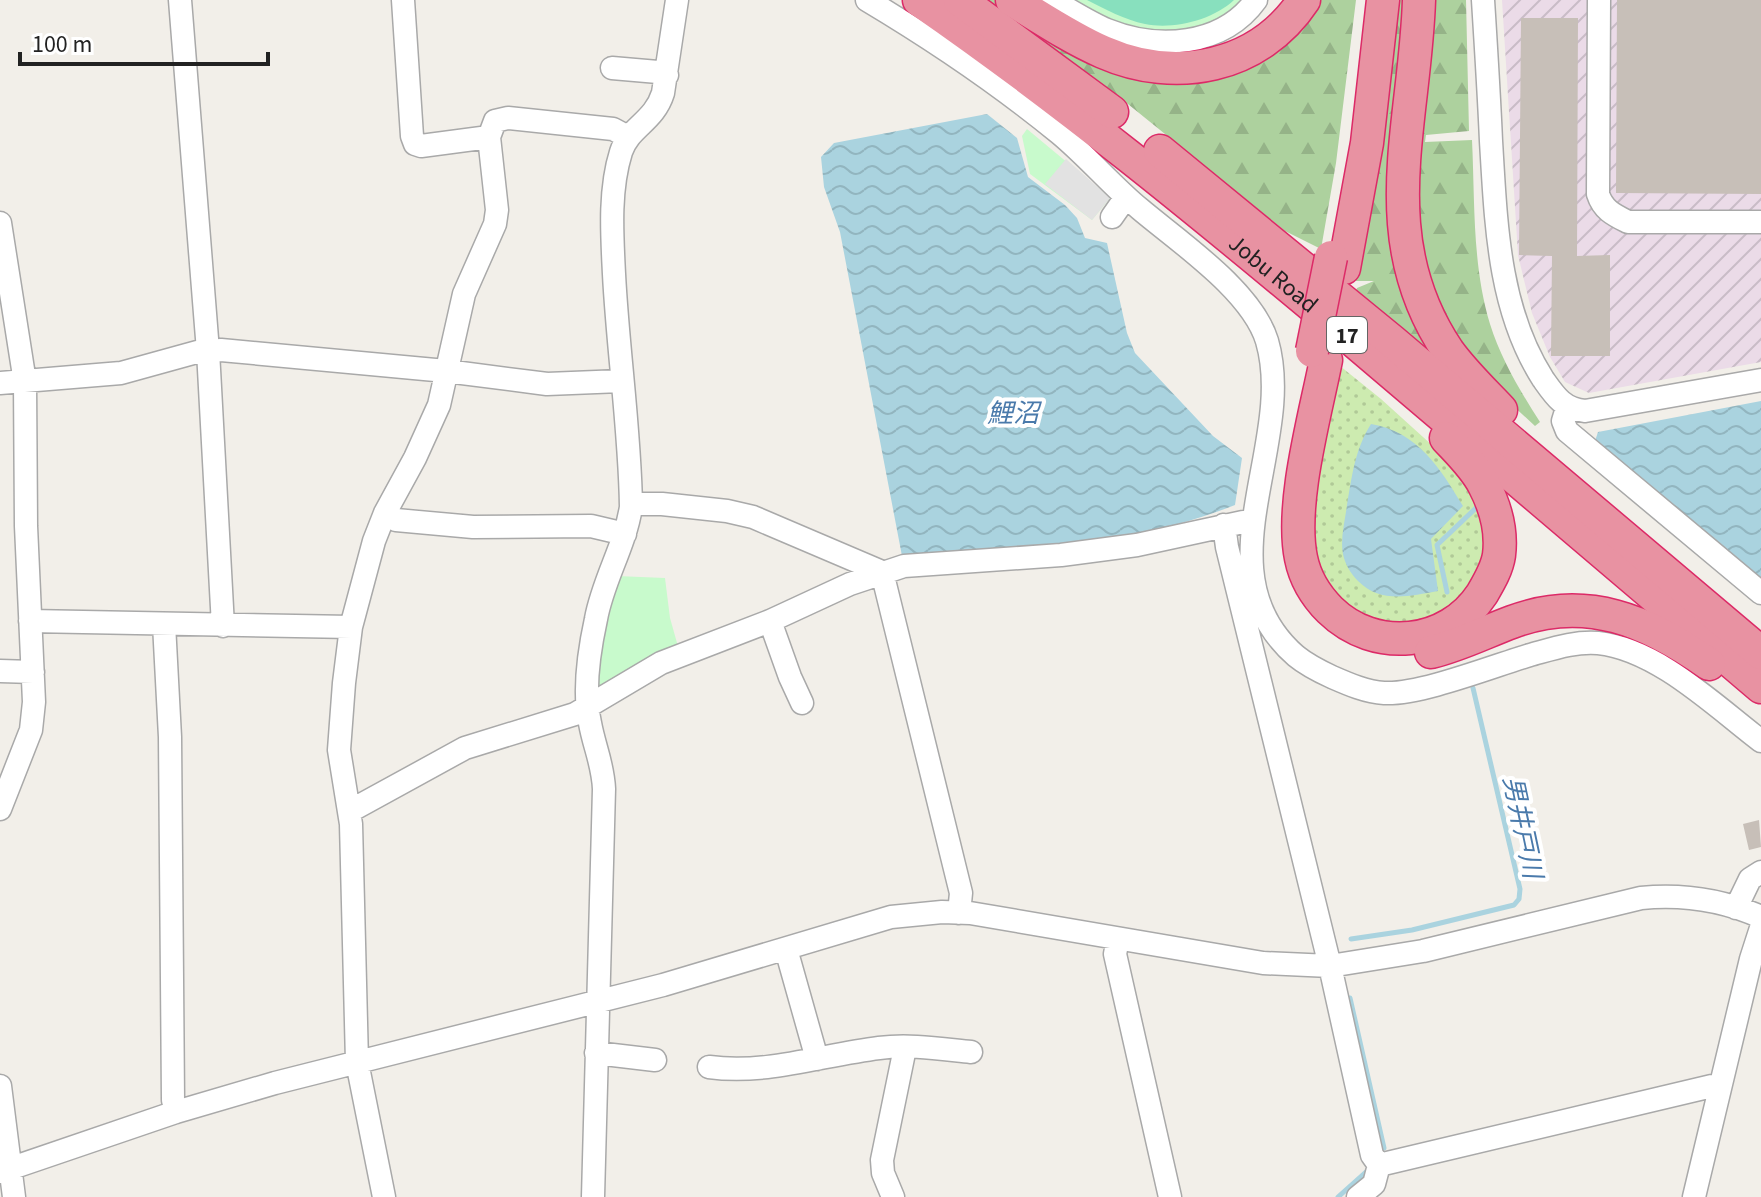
<svg xmlns="http://www.w3.org/2000/svg" width="1761" height="1197" font-family="'Source Sans 3','Noto Sans JP',sans-serif">
  <style>
    .industrial { fill: url(#industrial-furrows) }
    .grass { fill: url(#grass-dots) }
    .forest { fill: url(#forest-firs) }
    .park { fill: #c8facc }
    .pitch { fill: #88e0be }
    .parking { fill: #e2e2e2 }
    .water { fill: url(#water-waves) }
    .lines { fill: none; stroke-linecap: round; stroke-linejoin: round }
    .stream { stroke: #aad3df; stroke-width: 5 }
    .building { fill: #c7bfb8 }
    .minor-casing { stroke: #a9a9a9; stroke-width: 25 }
    .highway-casing { stroke: #dc2a67; stroke-width: 35 }
    .minor { stroke: #fff; stroke-width: 22 }
    .highway { stroke: #e892a2; stroke-width: 32 }
    .highway-bridge-casing { stroke: #dc2a67; stroke-width: 35; stroke-linecap: butt }
    .highway-bridge { stroke: #e892a2; stroke-width: 32 }
    .labels { text-anchor: middle; stroke-width: 8; stroke-linejoin: round; paint-order: stroke }
    .shield { fill: #fff; stroke: #646464; stroke-width: 2 }
    .shield-label { font-size: 22px; font-weight: bold; fill: #222 }
    .street-label { font-size: 24px; fill: #222; stroke: #fff }
    .water-label { font-size: 26px; font-style: italic; fill: #4a7aab; stroke: #fff }
  </style>
  <defs>
    <pattern id="industrial-furrows" width="10" height="10" patternUnits="userSpaceOnUse" patternTransform="scale(2)"><rect width="10" height="10" fill="#ebdbe8"/><path d="M-1 1l2-2M0 10L10 0M9 11l2-2" fill="none" stroke="#c9bcc7"/></pattern>
    <pattern id="grass-dots" width="8" height="8" patternUnits="userSpaceOnUse" patternTransform="scale(2)"><rect width="8" height="8" fill="#cdebb0"/><path d="M2 2h.1M6 6h.1" fill="none" stroke="#b0c997" stroke-width="1.8" stroke-linecap="round"/></pattern>
    <pattern id="forest-firs" width="22" height="20" patternUnits="userSpaceOnUse" patternTransform="scale(2)"><rect width="22" height="20" fill="#add19e"/><path d="M5 1l3.5 6h-7zM16 11l3.5 6h-7z" fill="#95b388"/></pattern>
    <pattern id="water-waves" width="16" height="10" patternUnits="userSpaceOnUse" patternTransform="scale(2)"><rect width="16" height="10" fill="#aad3df"/><path d="M0 5q4-4 8 0t8 0" fill="none" stroke="#92b5bf"/></pattern>
  </defs>
  <rect width="100%" height="100%" fill="#f2efe9"/>
  <path class="industrial" d="M1502,0H1761V362L1589,393L1565,382L1550,357L1532,313L1518,255Z"/>
  <path class="grass" d="M1340,366L1381,399L1444,456L1469,484L1484,520L1483,563L1474,582L1445,614L1389,628L1344,606L1318,567L1312,541V501Z"/>
  <path class="forest" d="M986,0H998L1166,79L1317,0H1356L1336,163L1321,249L1285,231L1118,96Z
    M1395,0H1409L1395,174L1458,375L1355,293L1357,288L1374,281H1356L1355,276Z
    M1432,0H1466L1469,131L1426,135L1425,142L1472,140C1475,201 1472,265 1490,324C1501,359 1520,391 1540,422L1535,426L1483,378L1434,304L1413,212Z"/>
  <path class="park" d="M1071,0H1246L1215,23L1172,34L1117,25Z
    M1027,129L1110,198L1092,220L1030,174L1022,136Z
    M617,576L665,578L670,618L679,650L597,692L603,627Z"/>
  <path class="pitch" d="M1087,0H1234C1213,20 1173,30 1145,24C1125,20 1105,9 1087,0Z"/>
  <path class="parking" d="M1066,159L1110,198L1092,220L1045,184Z"/>
  <path class="water" d="M987,114L1017,138L1028,177L1065,205L1077,218L1085,238L1107,243L1127,333L1135,353L1213,436L1242,458L1235,505C1131,547 1013,549 902,556L840,232L824,187L821,157L834,143Z
    M1761,401V578L1595,441L1598,432Z
    M1371,424C1418,432 1440,468 1463,506L1431,539L1438,591C1409,596 1381,604 1358,581C1350,573 1345,564 1343,554C1340,539 1345,521 1347,505C1352,476 1355,449 1371,424Z"/>
  <g class="lines">
    <path class="stream" d="M1447,592L1437,545L1476,508
      M1351,939L1412,930L1514,905L1519,899L1520,889L1473,688
      M1350,998L1384,1148
      M1338,1197L1366,1172"/>
  </g>
  <path class="building" d="M1617,0H1761V194L1616,193Z
    M1521,18H1578L1577,256L1610,255V356H1551L1552,256L1519,255Z
    M1759,820L1761,847L1749,850L1743,824Z"/>
  <g class="lines">
    <g class="minor-casing">
      <path id="minor" d="M180,0L208,351L223,626
        M403,0L412,136L415,144L421,146L489,137
        M867,0C934,40 999,84 1059,133C1088,157 1111,185 1140,209C1179,242 1252,291 1267,341C1297,444 1198,571 1296,656C1307,665 1319,671 1332,677C1348,684 1366,692 1384,693C1420,695 1493,666 1530,655C1552,649 1575,641 1598,643C1657,649 1715,706 1761,741
        M1052,0C1070,10 1088,22 1107,30C1157,50 1222,47 1256,0
        M1483,0C1486,47 1489,94 1491,141C1496,222 1498,309 1543,379C1555,396 1563,409 1585,411L1761,380
        M1599,0L1598,194C1603,210 1614,215 1628,222H1761
        M612,68L658,72L667,75
        M1112,217L1126,197
        M0,223L25,382L26,526L34,702L31,730L0,809
        M0,383L121,373L197,352L221,350L446,371L547,384L621,381
        M1567,408L1563,421L1567,431L1761,593
        M631,504H662L727,511L753,517L882,572L961,893L959,913
        M385,513L396,520L473,527L591,526L625,534
        M1224,525L1227,547L1330,966L1372,1155L1379,1165L1374,1184L1358,1197
        M30,621L351,627
        M770,621L790,677L802,703
        M164,624L170,737L173,1100L176,1112
        M0,671L33,672
        M350,811L465,748L575,714L661,663L770,621L850,584L904,566L1061,555L1137,545L1243,522H1253
        M1736,908L1750,879L1761,872
        M1118,939L1115,954L1170,1197
        M786,949L817,1059
        M596,1053L655,1060
        M709,1067C766,1075 822,1055 879,1048C909,1044 941,1049 971,1052
        M0,1086L14,1197
        M1379,1165L1712,1086L1720,1087
        M0,1172L176,1112L275,1083L663,985L891,917L942,912L970,913L1263,963L1330,966L1423,951L1641,898C1682,894 1723,900 1761,917
        M384,1197L357,1062L351,824L339,750L344,683L351,627L374,541L385,513L415,458L439,405L464,294L495,224L497,210L489,137L495,121L508,118L613,129L628,137
        M593,1197L604,789C603,764 594,746 590,723C583,691 589,651 596,619C603,580 625,546 631,507C630,430 618,352 614,274C612,234 609,190 621,152C629,127 654,122 663,93L677,0
        M893,1197L883,1173L882,1160L905,1048
        M1694,1197L1751,959L1761,928"/>
    </g>
    <g class="highway-casing">
      <g id="highway">
        <path id="s1" d="M919,0C1062,99 1195,208 1328,319C1473,441 1617,564 1761,687"/>
        <path d="M960,0L1112,112"/>
        <path d="M1012,0C1041,18 1071,38 1103,52C1176,84 1259,68 1304,0"/>
        <path d="M1419,0C1415,125 1371,237 1448,351C1463,372 1483,391 1501,410"/>
        <path d="M1160,151L1392,341L1761,653"/>
        <path d="M1344,268L1367,143L1383,0"/>
        <path d="M1326,360C1315,416 1290,504 1301,558C1305,578 1316,596 1330,610C1375,654 1448,646 1482,594C1489,582 1497,569 1499,555C1502,531 1495,506 1484,485C1475,467 1459,452 1446,438"/>
        <path d="M1431,652C1460,645 1485,632 1512,622C1586,594 1648,621 1709,664"/>
      </g>
    </g>
    <use href="#minor" class="minor"/>
    <use href="#highway" class="highway"/>
    <g class="highway-bridge-casing">
      <path id="highway-bridge" d="M1312,351L1331,257"/>
    </g>
    <use href="#highway-bridge" class="highway-bridge"/>
  </g>
  <g class="labels">
    <rect class="shield" x="1327" y="317" width="40" height="36" rx="6"/>
    <g class="shield-label">
      <text x="1347" y="343">17</text>
    </g>
    <g class="street-label">
      <text dy="8" stroke="none"><textPath href="#s1" startOffset="448">Jobu Road</textPath></text>
    </g>
    <g class="water-label">
      <text x="1013" y="422">鯉沼</text>
      <text transform="translate(1523 827) rotate(78)" y="9">男井戸川</text>
    </g>
  </g>
  <path d="M20 52v12h248v-12" fill="none" stroke="#222222" stroke-width="4"/>
  <text x="32" y="52" font-size="24" fill="#222222" stroke="#ffffff" stroke-width="6" paint-order="stroke">100 m</text>
</svg>
